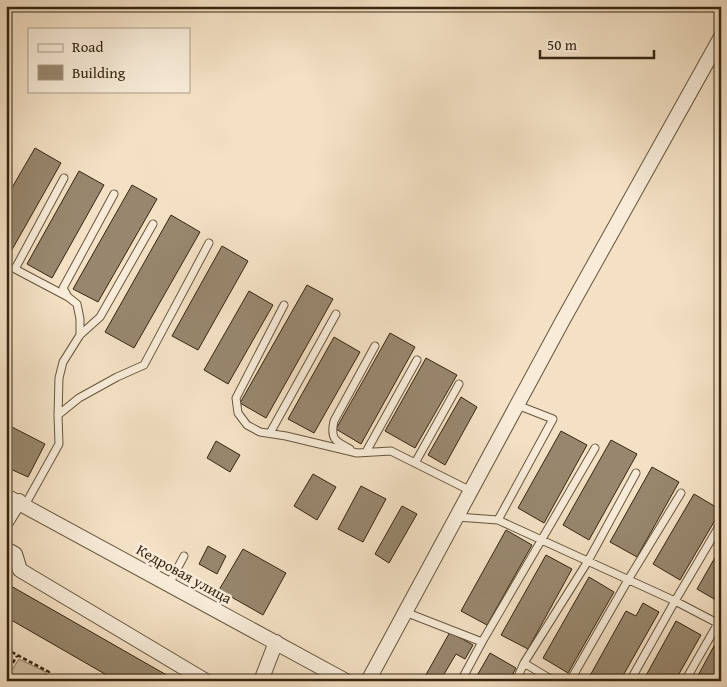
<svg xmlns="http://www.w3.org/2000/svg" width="727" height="687" font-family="'Gentium Book Plus',serif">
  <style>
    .green { fill: #d4c1a6; stroke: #84745b }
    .building { fill: #98876e; stroke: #352610 }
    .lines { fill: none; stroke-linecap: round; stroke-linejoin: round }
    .service-casing { stroke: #65553d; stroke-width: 9 }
    .minor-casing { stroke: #65553d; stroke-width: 16 }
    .path { stroke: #352610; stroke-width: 2.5; stroke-dasharray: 4 2.5; stroke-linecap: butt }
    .service { stroke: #f8ecd9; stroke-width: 7 }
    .minor { stroke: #f8ecd9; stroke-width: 14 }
    .labels { text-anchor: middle; stroke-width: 5; stroke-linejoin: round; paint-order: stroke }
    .street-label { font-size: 15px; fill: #352610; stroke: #f8ecd9 }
  </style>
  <rect width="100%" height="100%" fill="#f4e1c5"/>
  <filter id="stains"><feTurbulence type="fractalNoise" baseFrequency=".004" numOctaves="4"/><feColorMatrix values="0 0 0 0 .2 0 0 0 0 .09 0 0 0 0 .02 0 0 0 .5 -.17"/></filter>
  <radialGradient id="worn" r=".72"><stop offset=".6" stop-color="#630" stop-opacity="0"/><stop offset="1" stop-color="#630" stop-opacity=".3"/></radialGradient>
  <path class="green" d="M19,659L46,672L40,681H9L6,679Z"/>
  <path class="building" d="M35,148L61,163L9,255L6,254V198Z
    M79,171L104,185L52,278L27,264Z
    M132,185L157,199L98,302L73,289Z
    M171,215L200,232L134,348L105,332Z
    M222,246L248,261L198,350L172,336Z
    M307,285L333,299L266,418L240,403Z
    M249,291L273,305L228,384L204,370Z
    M390,333L415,347L361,444L336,429Z
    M334,337L360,352L314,433L288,419Z
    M426,358L457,375L415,448L385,431Z
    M461,397L477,407L445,465L428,455Z
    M6,424L45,444L28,477L6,467Z
    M561,431L587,445L544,523L518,508Z
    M611,440L637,454L589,540L563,525Z
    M216,441L240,455L230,472L207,458Z
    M652,467L679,482L637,557L610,542Z
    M313,474L336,487L317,520L294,506Z
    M361,486L386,499L363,542L338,529Z
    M694,494L721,510L680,580L653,564Z
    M402,506L417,514L389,563L375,554Z
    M506,530L532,545L487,625L461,611Z
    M208,546L226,556L217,574L199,564Z
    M721,547V603L697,589Z
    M243,549L286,573L263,615L219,590Z
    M546,555L572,569L528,649L501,635Z
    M589,577L614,592L568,673L543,658Z
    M11,586L177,681H117L6,617V594Z
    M643,603L659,612L620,681H587L626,611L636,616Z
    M676,621L701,635L675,681H643Z
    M450,632L473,645L465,659L456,654L440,681H424L423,680Z
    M714,646L721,650V681H695Z
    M490,653L516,668L509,681H474Z"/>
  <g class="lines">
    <g class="service-casing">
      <path id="service" d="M64,178L15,269L68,297
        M284,305L236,398L238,413L247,425L260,432L286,436L357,453L391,451L471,491
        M80,335V319L77,304L68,297L63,288L114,194
        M58,415L79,398L117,377L144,365L209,243
        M270,433L336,314
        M350,449C335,441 330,439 334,421L375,346
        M366,452L417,360
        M415,463L459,384
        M25,505L59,444L58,415L59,378L63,362L80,335L100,317L153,224
        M457,517L498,520L675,601L721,625
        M498,520L553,419L517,405
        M169,584L184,556
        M405,612L482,642L595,448
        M524,663L554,681
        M461,681L482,642
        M516,681L524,663L588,561L636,473
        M570,681L628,580L681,493
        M630,681L675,601L721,523
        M685,681L721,618"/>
    </g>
    <g class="minor-casing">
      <path id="minor" d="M6,496L346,681
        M6,522L19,501
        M6,549L15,554L20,570L206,681
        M261,681L276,642
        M368,681L563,320L721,37"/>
    </g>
    <path class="path" d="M6,649L49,672L45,677L51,681
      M6,674L17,656"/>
    <use href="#service" class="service"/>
    <use href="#minor" class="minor"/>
  </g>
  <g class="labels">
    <g class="street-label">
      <text transform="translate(184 574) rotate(29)" y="5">Кедровая улица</text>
    </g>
  </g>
  <rect width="727" height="687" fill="none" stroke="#f4e1c5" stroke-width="25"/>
  <rect x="8" y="8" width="712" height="672" fill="none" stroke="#352610" stroke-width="2.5"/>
  <rect x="12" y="12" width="702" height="662" fill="none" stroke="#352610"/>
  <rect x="28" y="28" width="162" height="65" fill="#f8ecd9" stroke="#aa9d89"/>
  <rect x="38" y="44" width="25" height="8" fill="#f8ecd9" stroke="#aa9d89"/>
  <text x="72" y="52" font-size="15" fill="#352610">Road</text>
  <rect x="38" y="65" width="25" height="15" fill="#98876e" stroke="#aa9d89"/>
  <text x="72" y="78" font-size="15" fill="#352610">Building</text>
  <path d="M540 50v8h114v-8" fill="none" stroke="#352610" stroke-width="2.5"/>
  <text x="547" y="50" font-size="15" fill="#352610" stroke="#f8ecd9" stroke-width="4" paint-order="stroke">50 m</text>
  <rect width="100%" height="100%" filter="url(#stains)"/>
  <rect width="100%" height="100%" fill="url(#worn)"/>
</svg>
